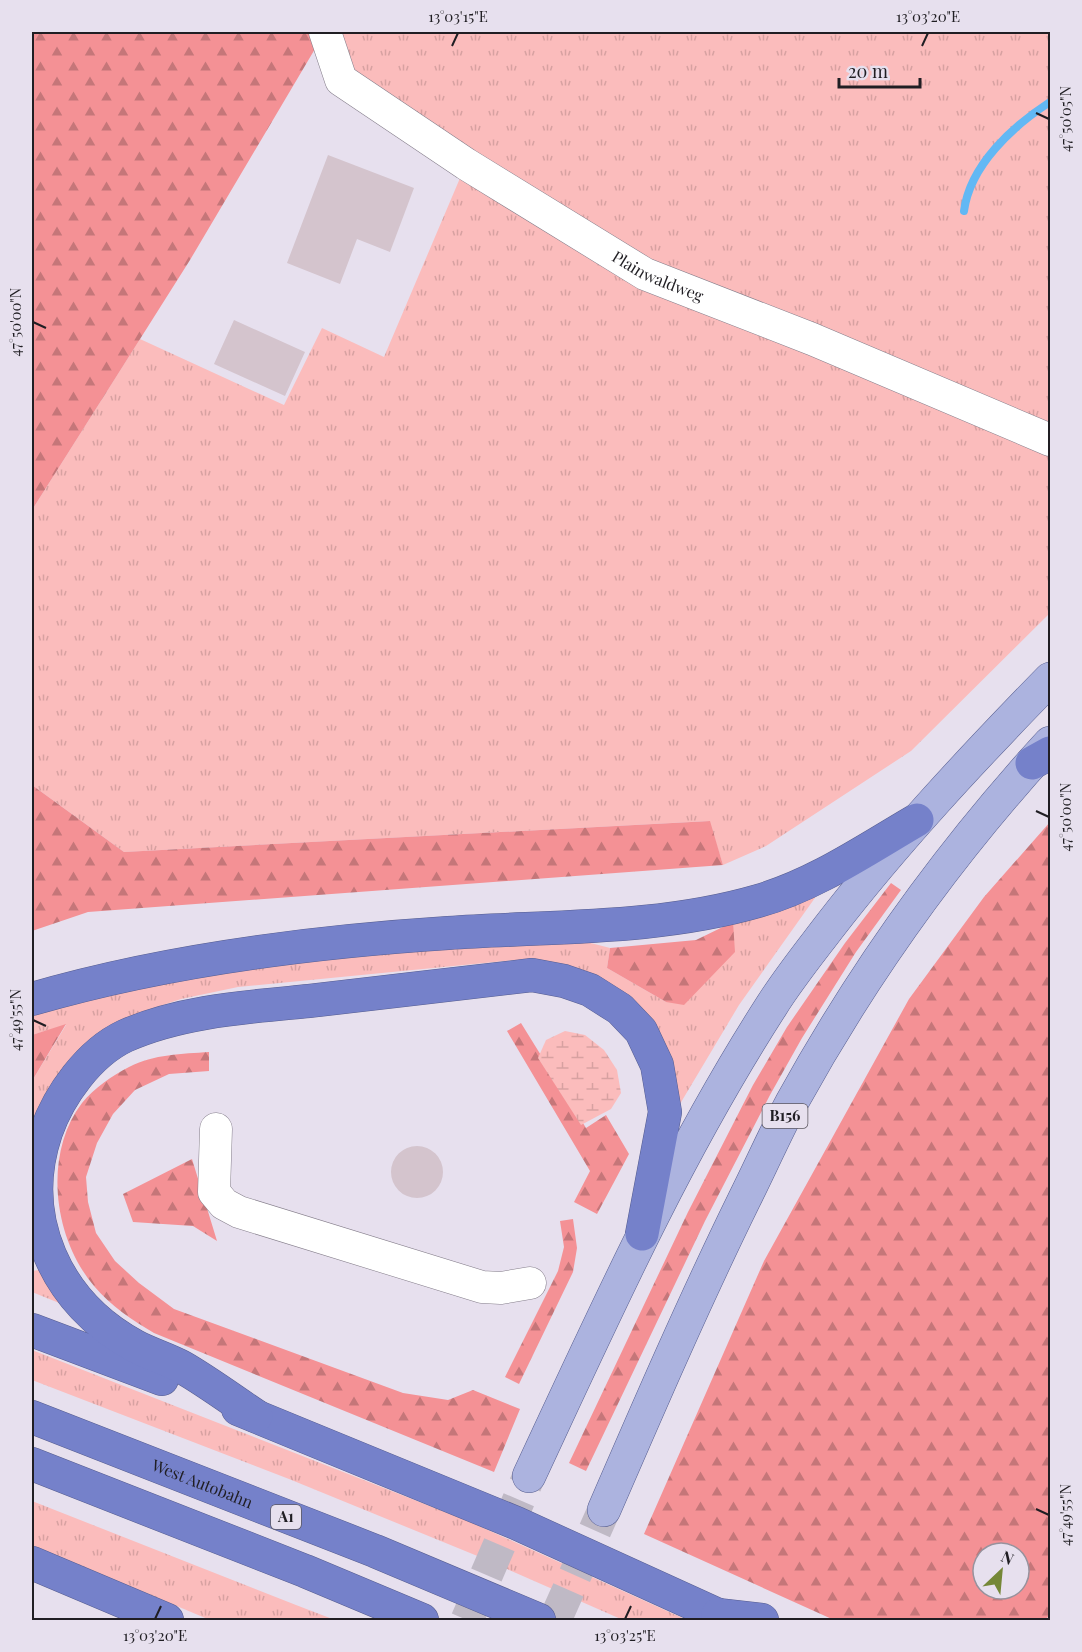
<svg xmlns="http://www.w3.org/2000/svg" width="1082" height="1652" font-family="'Playfair Display',serif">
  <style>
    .grass { fill: url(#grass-tufts) }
    .forest { fill: url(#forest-firs); fill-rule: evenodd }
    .wetland { fill: url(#wetland-marsh) }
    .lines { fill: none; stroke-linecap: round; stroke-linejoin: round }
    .stream { stroke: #62b8f4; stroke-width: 8 }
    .building { fill: #d4c4cd }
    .major-tunnel { stroke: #bfb9c5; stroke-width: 33; stroke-dasharray: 33 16; stroke-linecap: butt }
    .minor-casing { stroke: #857e8b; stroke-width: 33 }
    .major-casing { stroke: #575e90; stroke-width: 34 }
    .highway-casing { stroke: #575e90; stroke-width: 34 }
    .minor { stroke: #fff; stroke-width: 32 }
    .major { stroke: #acb3df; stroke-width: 33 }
    .highway { stroke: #7581ca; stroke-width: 33 }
    .ticks { fill: none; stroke: #201e23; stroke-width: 2 }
    .labels { text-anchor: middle; stroke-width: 4.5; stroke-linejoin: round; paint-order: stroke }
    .shield { fill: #e7e0ee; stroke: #5c5860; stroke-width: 1.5 }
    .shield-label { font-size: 15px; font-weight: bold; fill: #201e23 }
    .street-label { font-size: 16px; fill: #201e23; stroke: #e7e0ee }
    .neatline { fill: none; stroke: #201e23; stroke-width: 2 }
    .ticks-label { font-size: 15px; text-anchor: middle; fill: #201e23 }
  </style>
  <defs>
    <pattern id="grass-tufts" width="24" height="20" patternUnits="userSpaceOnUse" patternTransform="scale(1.5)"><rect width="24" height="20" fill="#fbbcbc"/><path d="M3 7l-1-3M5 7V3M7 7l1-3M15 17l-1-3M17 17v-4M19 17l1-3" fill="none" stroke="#d7a1a1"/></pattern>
    <pattern id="forest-firs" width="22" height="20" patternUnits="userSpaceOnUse" patternTransform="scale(1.5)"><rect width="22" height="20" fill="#f49195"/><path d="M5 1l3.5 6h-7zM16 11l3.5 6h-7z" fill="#c57679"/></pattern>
    <pattern id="wetland-marsh" width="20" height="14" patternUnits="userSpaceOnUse" patternTransform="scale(1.5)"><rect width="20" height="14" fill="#fbbcbc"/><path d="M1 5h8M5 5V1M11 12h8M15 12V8" fill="none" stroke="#d7a1a1"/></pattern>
  </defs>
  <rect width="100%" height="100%" fill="#e7e0ee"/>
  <path class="grass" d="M325,32H1050V613L911,751L766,846L723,865L709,821L124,852L32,785V510L140,339L284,405L322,328L384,357L466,164L341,80Z
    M817,895L739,1005L677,1109L676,1081L551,963L515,960L238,987L181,999L139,1013L110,1030L32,1142V1081L66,1025L32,1035V1014L156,982L372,950L587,942L610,948L607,968L666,1002L733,922Z
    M46,1269L69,1307L32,1292V1271Z
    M32,1350L468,1521L687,1620H623L475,1555L289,1479L32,1380Z
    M32,1501L296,1605L335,1620H210L32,1545Z"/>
  <path class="forest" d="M32,32H325L190,260L32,510Z
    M32,785L124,852L710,821L723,865L88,912L32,931Z
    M1050,822V1616L1043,1620H834L644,1534L764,1261L909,999L984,897ZM983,1553H1019V1589H983Z
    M891,883L901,890L856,952L802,1038L770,1095L705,1221L586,1471L569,1463L688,1212L753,1085L787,1027L845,943Z
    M733,922L735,952L684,1005L666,1002L607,968L610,948L696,940Z
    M521,1023L586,1128L606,1115L629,1154L597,1214L574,1202L590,1171L507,1031Z
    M66,1024L32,1081V1035Z
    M209,1052V1071L169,1074L135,1090L113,1114L97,1143L86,1177L88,1202L96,1233L115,1261L139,1283L174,1309L403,1393L448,1400L473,1390L520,1409L494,1472L154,1333C132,1320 111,1306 94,1286C53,1238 43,1154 82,1103C94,1088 113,1075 129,1067C154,1054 182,1054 209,1052Z
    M192,1159L217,1241L193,1226L133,1222L123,1194Z
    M573,1219L577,1248L573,1272L519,1384L505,1377L558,1271L564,1247L560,1221Z"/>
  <path class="wetland" d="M565,1031L585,1035L604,1050L617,1070L621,1093L611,1109L581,1125L538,1058L546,1040Z"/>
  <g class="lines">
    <path class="stream" d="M964,211C970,165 1013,126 1050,102"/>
  </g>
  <path class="building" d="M328,155L414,188L390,252L357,239L340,284L287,263Z
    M234,320L305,352L285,396L214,364Z
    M391 1172a26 26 0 1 1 52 0a26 26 0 1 1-52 0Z"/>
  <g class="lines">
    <path class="major-tunnel" d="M467,1620L529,1476
      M555,1620L604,1510"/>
    <g class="minor-casing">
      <g id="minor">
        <path id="s1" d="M325,32L341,80L466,164L645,274L812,339L1050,440"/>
        <path d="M216,1129L214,1192L224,1204L239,1212L482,1287L501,1288L530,1283"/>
      </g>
    </g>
    <g class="major-casing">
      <path id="major" d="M529,1476C604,1315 676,1154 772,1005C789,978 810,952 829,927C897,839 973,758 1050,679
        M604,1510C649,1406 694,1302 744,1200C760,1168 775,1134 792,1102C863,973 950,852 1050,743"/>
    </g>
    <g class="highway-casing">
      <g id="highway">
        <path d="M1032,763L1050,753"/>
        <path d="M32,999C166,960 309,942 448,933C551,926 658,930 758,901C815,885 867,849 917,820"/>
        <path d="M32,1330L162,1379"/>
        <path d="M238,1409L516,1523L729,1620"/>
        <path d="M256,1416C232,1400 208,1382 182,1367C167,1359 150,1354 135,1346C56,1303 17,1218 46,1132C59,1095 89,1053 125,1036C181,1011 248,1007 309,1001C383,992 458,984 532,975L564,981L590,990L620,1009L641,1031L657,1065L665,1112L642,1234"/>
        <path id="s2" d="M32,1417L375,1551L539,1620"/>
        <path d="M32,1464L305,1571L422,1620"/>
        <path d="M32,1563L167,1620"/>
        <path d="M718,1615L762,1620"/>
      </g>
    </g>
    <use href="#minor" class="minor"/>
    <use href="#major" class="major"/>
    <use href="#highway" class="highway"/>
  </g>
  <path class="ticks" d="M452,46L458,33M922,46L928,33M1036,113L1049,119M33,322L46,328M1036,811L1049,817M33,1020L46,1026M1036,1509L1049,1515M155,1619L161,1606M625,1619L631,1606"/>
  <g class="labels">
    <g class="shield">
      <rect x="762.5" y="1104" width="45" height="24" rx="4.5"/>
      <rect x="271" y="1505" width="30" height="24" rx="4.5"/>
    </g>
    <g class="shield-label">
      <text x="785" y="1121">B156</text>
      <text x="286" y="1522">A1</text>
    </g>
    <g class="street-label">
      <text dy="6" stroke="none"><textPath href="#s1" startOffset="424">Plainwaldweg</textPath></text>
      <text dy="6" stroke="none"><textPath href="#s2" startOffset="183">West Autobahn</textPath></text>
    </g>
  </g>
  <rect width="1082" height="1652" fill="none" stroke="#e7e0ee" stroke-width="66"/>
  <g transform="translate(1001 1571) rotate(26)"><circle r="28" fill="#e7e0ee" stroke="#97929d" stroke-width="1.5"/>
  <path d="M0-4.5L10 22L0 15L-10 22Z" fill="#758737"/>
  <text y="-9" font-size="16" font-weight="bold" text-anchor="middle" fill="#201e23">N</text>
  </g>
  <path d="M839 78v9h81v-9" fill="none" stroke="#201e23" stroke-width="3"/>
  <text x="848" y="78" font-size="18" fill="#201e23" stroke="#e7e0ee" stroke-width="4.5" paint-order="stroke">20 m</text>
  <rect x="33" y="33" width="1016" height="1586" class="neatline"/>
  <g class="ticks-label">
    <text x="458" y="22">13°03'15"E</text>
    <text x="928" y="22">13°03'20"E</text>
    <text transform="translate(1066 119) rotate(-90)" y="5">47°50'05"N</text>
    <text transform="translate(16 322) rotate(-90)" y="5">47°50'00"N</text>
    <text transform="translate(1066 817) rotate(-90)" y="5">47°50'00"N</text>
    <text transform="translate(16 1020) rotate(-90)" y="5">47°49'55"N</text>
    <text transform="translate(1066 1515) rotate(-90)" y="5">47°49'55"N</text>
    <text x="155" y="1641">13°03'20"E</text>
    <text x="625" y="1641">13°03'25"E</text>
  </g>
</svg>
